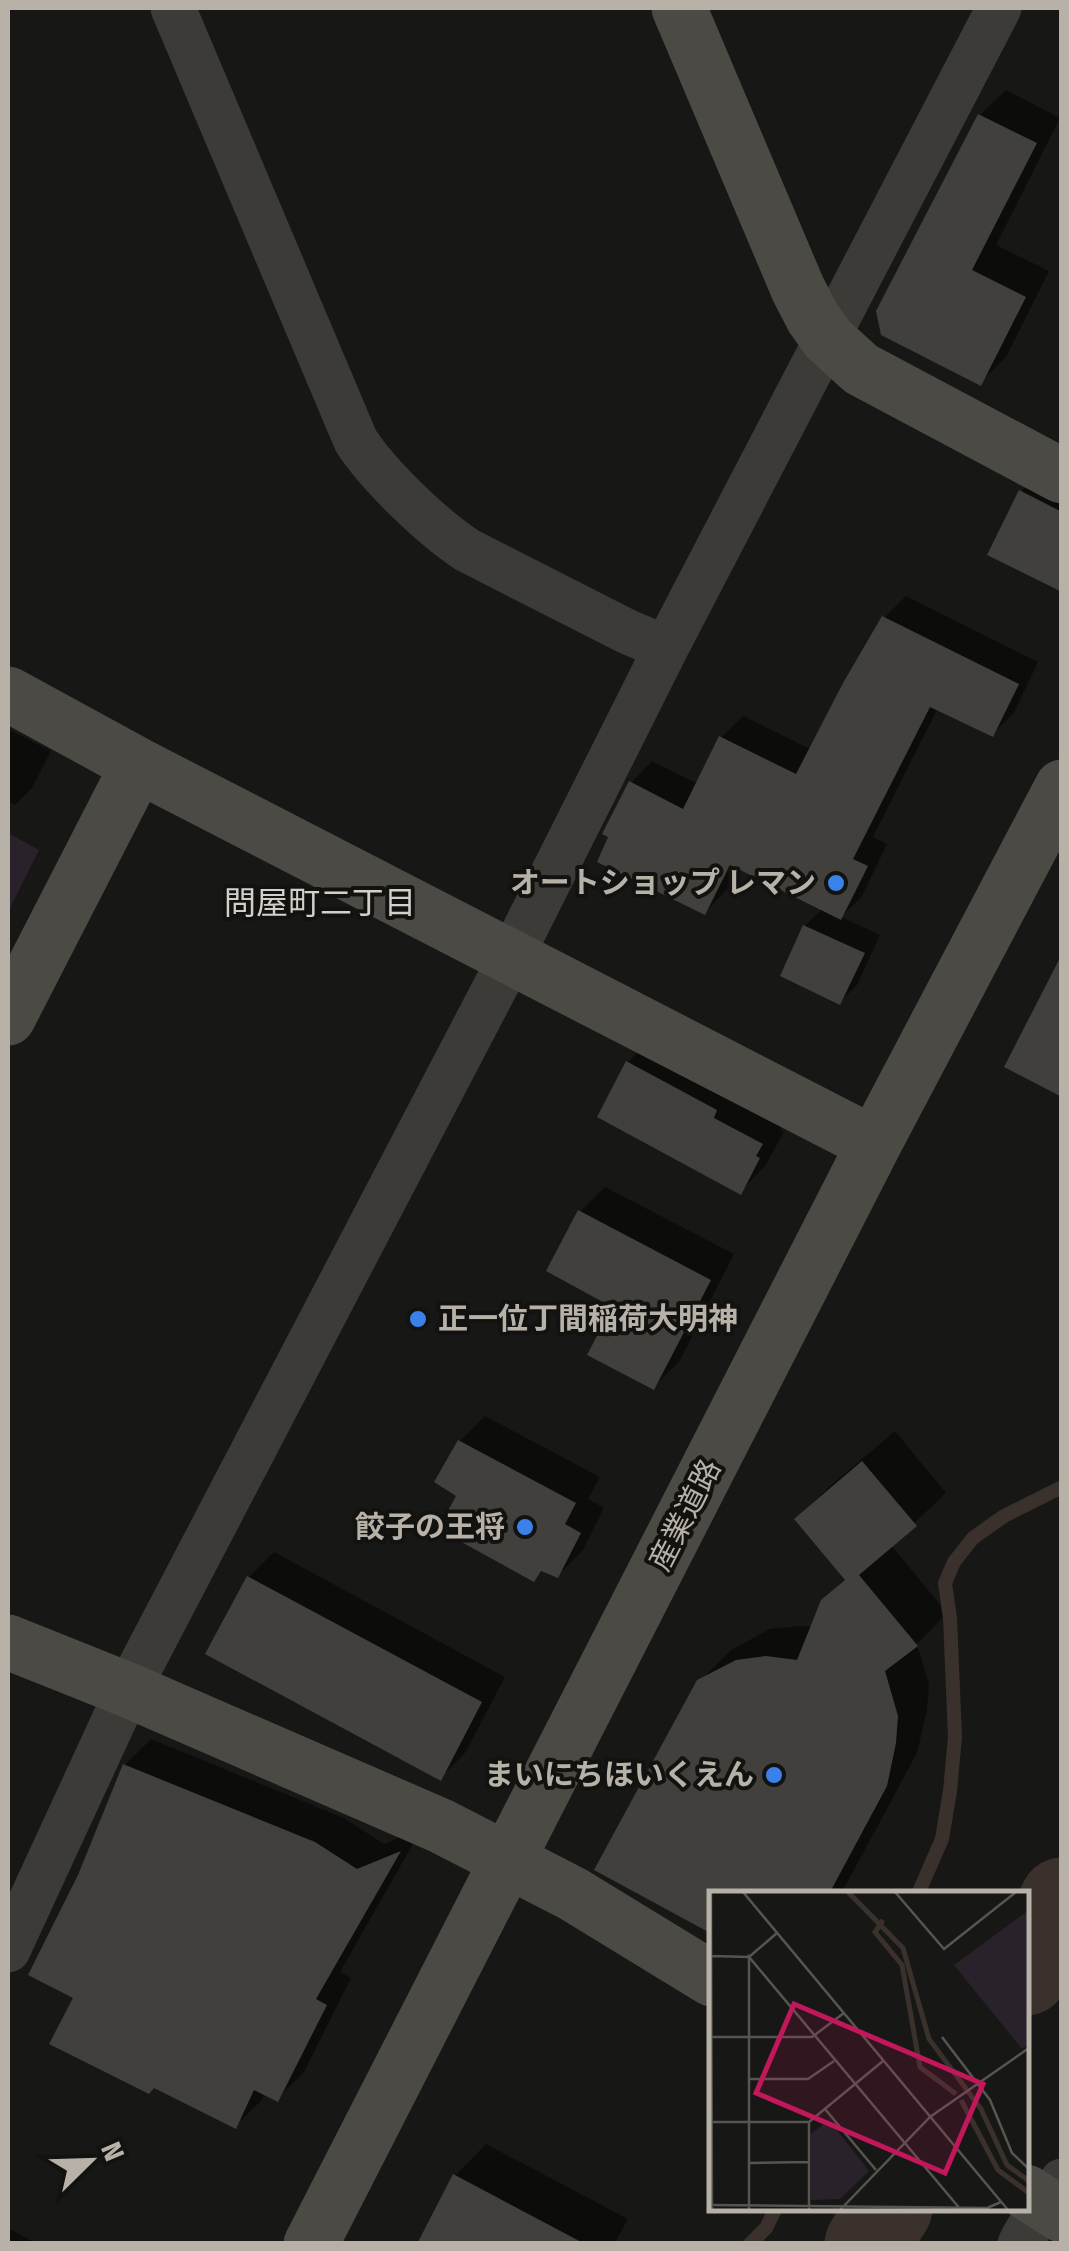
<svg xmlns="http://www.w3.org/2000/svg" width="1069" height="2251" font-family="'Fira Sans Condensed','Noto Sans JP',sans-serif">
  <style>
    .green { fill: #2a222a }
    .shadow { fill: #0007 }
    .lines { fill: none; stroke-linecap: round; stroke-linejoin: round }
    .stream { stroke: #3b312c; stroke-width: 14 }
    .river { stroke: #3b312c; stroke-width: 85 }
    .building { fill: #41403c }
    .street { stroke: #3c3b37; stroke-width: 45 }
    .secondary { stroke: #4c4a45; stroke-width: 55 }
    .poi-dot { fill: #3a82ea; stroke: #121210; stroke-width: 4 }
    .labels { text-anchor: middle; stroke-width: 8; stroke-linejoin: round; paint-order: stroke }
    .poi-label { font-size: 30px; font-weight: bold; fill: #b7b1a8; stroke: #121210; text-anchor: end }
    .street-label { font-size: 30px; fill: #b7b1a8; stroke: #121210 }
    .neighbourhood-label { font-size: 32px; fill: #d3cfc9; stroke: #121210 }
    .inset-river { fill: none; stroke: #3b312c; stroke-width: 5 }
    .inset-road { fill: none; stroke: #575550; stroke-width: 2.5 }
    .view { fill: #c2185b; fill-opacity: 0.15; stroke: #c2185b; stroke-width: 5 }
    .inset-edge { fill: none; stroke: #b7b1a8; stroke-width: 5 }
  </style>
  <rect width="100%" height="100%" fill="#171715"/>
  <path class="green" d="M8,833L39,850L8,912Z"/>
  <path class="shadow" d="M1006,90L1060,118L996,245L1049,271L1006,357L980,383L883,333L980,115Z
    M1038,474L1062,486V589L1021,492Z
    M906,596L1038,662L1014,713L992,734L938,708L873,837L887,844L862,896L841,917L880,935L857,985L840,1002L783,975L805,926L823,908L738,866L726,891L705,912L631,783L652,761L698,784L721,738L743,716L812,750L884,618Z
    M8,729L51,751L32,788L15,805L8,801Z
    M653,1037L786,1119L780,1130L784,1132L765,1166L740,1192L628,1062Z
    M605,1187L734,1254L679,1362L653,1387L615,1306L580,1212Z
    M485,1416L600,1477L588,1499L604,1508L583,1550L558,1575L544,1569L534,1579L460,1495V1441Z
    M895,1431L946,1493L891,1545L947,1613L917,1644L929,1684L927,1710L917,1753L841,1894H712L699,1682L731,1650L770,1629L799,1626L812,1627L823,1601L846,1578L797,1519L828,1488Z
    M274,1552L505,1677L465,1753L440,1778L249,1577Z
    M151,1739L344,1818L384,1844L422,1828L340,1972L351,1978L304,2072L278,2098L265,2092L262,2100L235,2126L76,1997L80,1876L125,1765Z
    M486,2144L628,2219L614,2244H419L455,2176Z
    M8,2228L38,2244H8Z"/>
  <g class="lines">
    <path class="stream" d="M918,1894L942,1839L950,1791L955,1737L950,1618L945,1583L954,1562L973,1538L1004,1516L1062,1487
      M750,2244L766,2228L776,2208"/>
    <path class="river" d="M1026,1973L1062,1900
      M867,2244L890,2208"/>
  </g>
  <path class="building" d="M978,114L1037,143L972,270L1026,297L981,386L881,335L876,311Z
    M1019,490L1062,512V592L987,555Z
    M882,616L1019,684L993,737L930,707L853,859L868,866L841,920L730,865L705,915L597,862L608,837L602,834L629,781L683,809L719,736L796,774L843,683Z
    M803,925L865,953L840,1005L780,976Z
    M1062,954V1097L1004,1067Z
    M626,1061L717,1110L714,1118L763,1144L756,1156L760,1158L741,1195L597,1117Z
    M578,1210L711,1280L654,1390L587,1355L612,1307L546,1271Z
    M458,1440L576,1503L565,1524L581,1533L558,1578L541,1571L534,1582L438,1529L456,1496L434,1482Z
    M862,1461L917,1526L859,1575L918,1646L885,1671L898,1716L896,1743L887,1786L829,1894H712V1934L594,1870L697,1680L736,1660L766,1656L797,1660L821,1600L845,1580L794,1519Z
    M247,1576L482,1702L441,1781L205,1654Z
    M123,1764L315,1842L357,1869L401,1851L316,1999L327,2005L278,2102L254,2090L236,2129L154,2088L149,2094L49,2044L73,1998L28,1975L78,1875Z
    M453,2174L585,2244H417Z"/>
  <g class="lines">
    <path class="street" d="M173,8L356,441C379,476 432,527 467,550L628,632L666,648
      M8,1950L128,1690L511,957L666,648L999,8
      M1020,2244C1032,2218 1048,2205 1062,2181"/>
    <path class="secondary" d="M679,8L798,289L813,318L828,339L861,369L1062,476
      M8,694L138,765L874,1144
      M8,1018L138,765
      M8,1642L128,1690L441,1826L573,1894L712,1979
      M1026,2192L1062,2215
      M311,2244L874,1144L1062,787"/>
  </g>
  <g class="poi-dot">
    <circle cx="836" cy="883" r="10"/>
    <circle cx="418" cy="1319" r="10"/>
    <circle cx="525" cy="1527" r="10"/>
    <circle cx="774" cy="1775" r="10"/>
  </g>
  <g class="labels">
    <g class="poi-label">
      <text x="816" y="893">オートショップ レマン</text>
      <text x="438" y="1329" text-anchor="start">正一位丁間稲荷大明神</text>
      <text x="505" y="1537">餃子の王将</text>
      <text x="754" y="1785">まいにちほいくえん</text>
    </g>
    <g class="street-label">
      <text transform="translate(685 1515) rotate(-63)" y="10">産業道路</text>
    </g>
    <g class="neighbourhood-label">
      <text x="320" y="914">問屋町二丁目</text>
    </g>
  </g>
  <g transform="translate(709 1891)">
    <rect width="320" height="320" fill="#171715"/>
    <path d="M320,19V153L313,158L245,74ZM120,229L160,280L131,308L102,309V243Z" fill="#2a222a"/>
    <path class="inset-river" d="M139,1L194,57L220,148L272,218L298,274L320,290M174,29L166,41L193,74L211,176L247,203M252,209L289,279L320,302"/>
    <path class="inset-road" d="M2,1L3,319M34,1L299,319M186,1L235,58L307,1M2,65L40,66L68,42M3,146H103L135,122M233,146L281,209L303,262L320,278M41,188H99L125,170M116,218L167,279M3,231H100L174,170M41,272L99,271M0,314L278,317L292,311M40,319V66L252,319M100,319V231M131,319L221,226L320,157"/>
    <path class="view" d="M85,113L274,193L236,282L47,202Z"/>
    <rect width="320" height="320" class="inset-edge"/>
  </g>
  <rect width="1069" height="2251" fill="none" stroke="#b7b1a8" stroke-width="20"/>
  <g transform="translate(90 2161) rotate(67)" stroke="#121210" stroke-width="8" paint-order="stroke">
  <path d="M0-8L18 38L0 25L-18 38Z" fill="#b7b1a8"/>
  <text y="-15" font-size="28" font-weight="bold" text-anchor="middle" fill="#b7b1a8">N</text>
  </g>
</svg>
